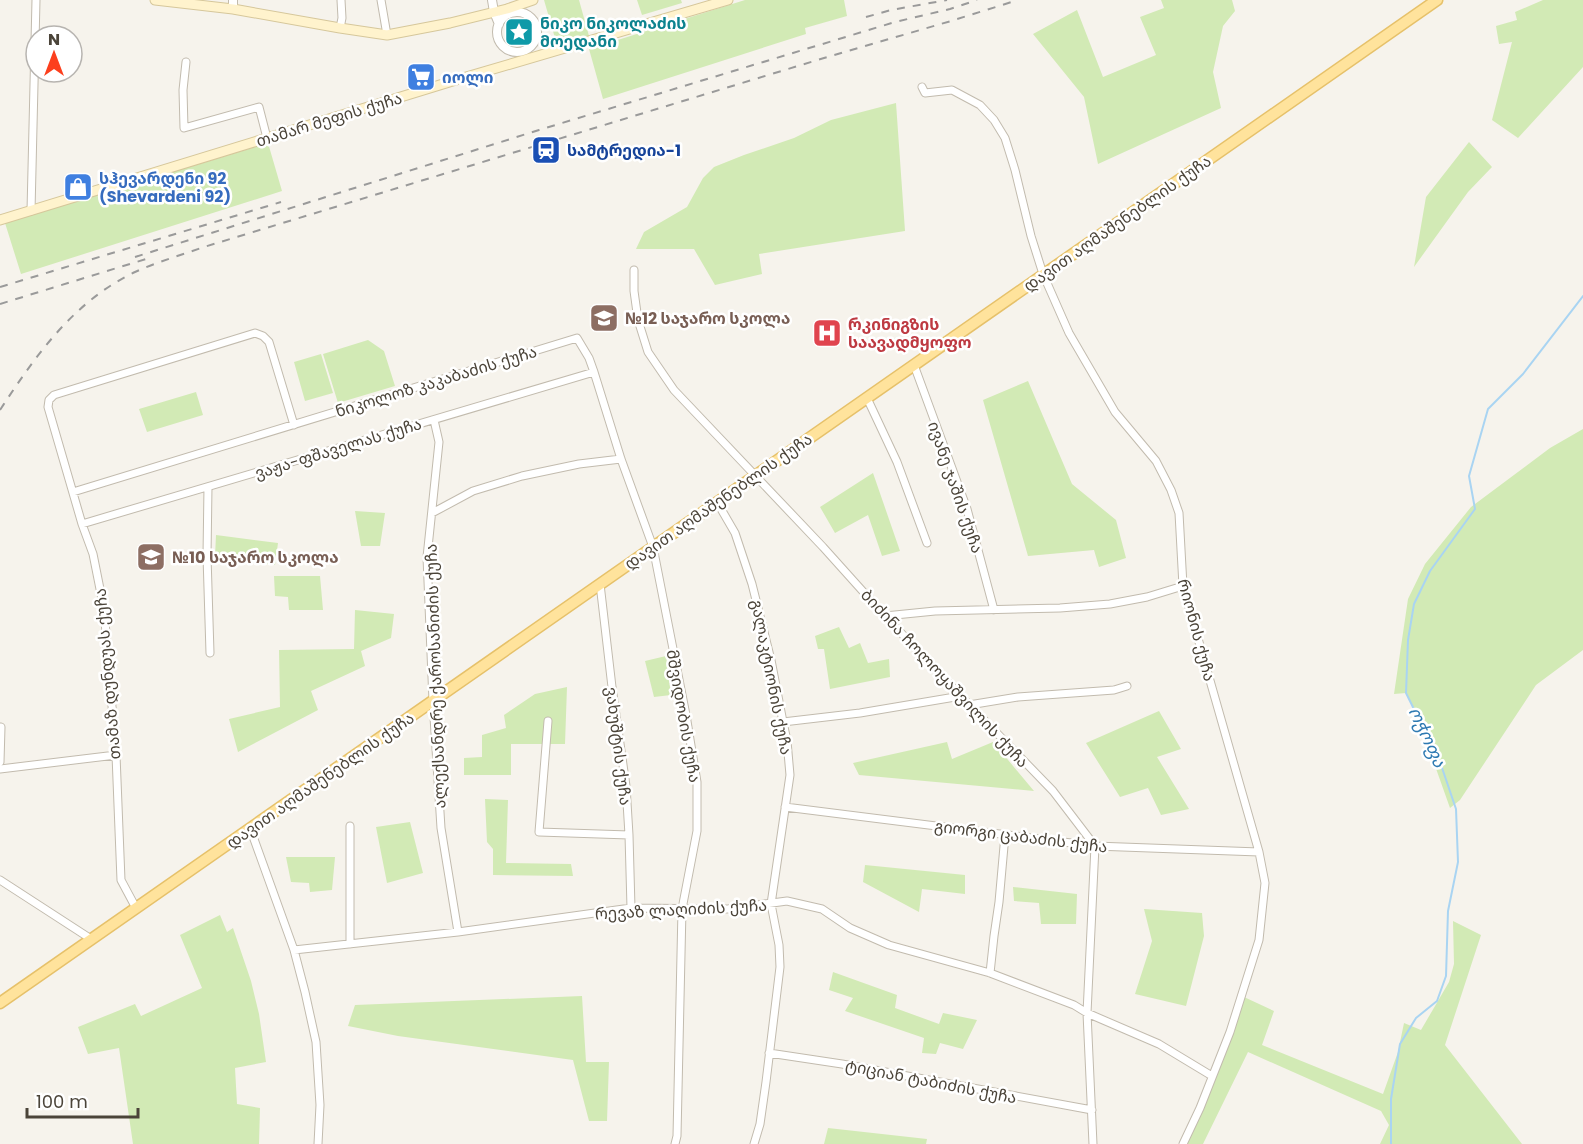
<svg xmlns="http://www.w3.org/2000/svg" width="1583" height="1144" font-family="Poppins,'Noto Sans Georgian',sans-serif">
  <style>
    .green { fill: #d2eab5 }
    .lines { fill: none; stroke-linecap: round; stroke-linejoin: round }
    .stream { stroke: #a9d4f2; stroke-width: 2 }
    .minor-casing { stroke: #c2bbae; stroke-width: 9 }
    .tertiary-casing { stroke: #c2bbae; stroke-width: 10 }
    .secondary-casing { stroke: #d6c79b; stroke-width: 11 }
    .primary-casing { stroke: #e6c16a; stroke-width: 13 }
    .minor { stroke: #fff; stroke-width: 7 }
    .tertiary { stroke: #fff; stroke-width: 8 }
    .secondary { stroke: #fff3cd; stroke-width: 9 }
    .primary { stroke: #ffe39c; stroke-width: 10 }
    .rail { stroke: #9a9a9a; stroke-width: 2; stroke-dasharray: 8 8; stroke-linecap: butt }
    .labels { text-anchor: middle; stroke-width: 5; stroke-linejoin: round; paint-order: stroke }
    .culture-label { font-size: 16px; font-weight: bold; fill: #0d838f; stroke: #fff; text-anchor: start }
    .shop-label { font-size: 16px; font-weight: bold; fill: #366cbe; stroke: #fff; text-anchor: start }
    .street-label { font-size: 16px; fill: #4b4439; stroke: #fff }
    .transit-label { font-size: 16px; font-weight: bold; fill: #164399; stroke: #fff; text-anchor: start }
    .education-label { font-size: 16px; font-weight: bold; fill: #785e54; stroke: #fff; text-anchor: start }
    .health-label { font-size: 16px; font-weight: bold; fill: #be3a42; stroke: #fff; text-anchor: start }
    .water-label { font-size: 18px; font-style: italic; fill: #2e7ab2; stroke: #fff }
  </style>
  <rect width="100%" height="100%" fill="#f6f3ec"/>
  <path class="green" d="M544,0H579L589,36L557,45Z
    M637,0H681L682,3L642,15Z
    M745,0H844L847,16L805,28L806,34L603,99L589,49Z
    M1161,0H1232L1235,11L1223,26L1213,72L1221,108L1098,164L1084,97L1033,34L1077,10L1103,77L1156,55L1140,17L1164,8Z
    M1543,0H1583V67L1518,138L1492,120L1512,42L1499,44L1496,26L1517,20L1515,12Z
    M507 31a11 11 0 1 1 22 0a11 11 0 1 1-22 0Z
    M896,103L905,231L759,254L762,274L715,285L694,249H636L644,232L687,207L703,178L714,167L744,155L794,138L831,120Z
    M1469,142L1492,167L1468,192L1414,267L1426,197Z
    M268,143L282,191L21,274L5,223Z
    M368,340L384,351L395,386L338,403L323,354Z
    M321,354L333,393L305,401L294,362Z
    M1028,381L1072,484L1116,520L1126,558L1099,567L1094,550L1028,556L983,400Z
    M196,392L203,415L147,432L139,409Z
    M1583,429V650L1536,685L1460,800L1450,808L1434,763L1440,761L1406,693L1394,694L1408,599L1425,564L1471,507L1550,448Z
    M873,473L900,551L882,556L868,515L835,533L820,507Z
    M355,511L385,513L380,546H361Z
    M216,535L278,543L275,565L215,557Z
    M274,576H320L323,610H289L288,597L275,596Z
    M355,610L394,614L391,638L361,651L365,666L311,691L318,710L238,752L229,719L280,707L279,650L354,649Z
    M839,627L849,648L860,643L868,663L889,659L890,677L830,689L824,649H818L815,636Z
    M666,656L671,695L654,697L645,661Z
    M567,687L565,744H511V775H464V758L482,757V735L506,728L504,715L535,694Z
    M1159,711L1181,749L1157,757L1189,809L1161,815L1148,788L1120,797L1086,743Z
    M947,742L952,759L993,742L1034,791L859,775L853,763Z
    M485,799L508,800L506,863L571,864L573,876L493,875V849L487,842Z
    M410,822L423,873L387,883L376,827Z
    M286,857H335L332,890L310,892L309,883L291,882Z
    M865,865L965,875V894L922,889L919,912L863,882Z
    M1013,887L1077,894L1076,924H1041L1039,903L1014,901Z
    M1144,909L1202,913L1204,936L1186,1006L1135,994L1152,941Z
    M220,915L227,932L233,928L251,981L259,1014L266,1062L235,1068L237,1104L260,1108L259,1144H133L119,1048L88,1054L78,1027L135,1004L141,1016L202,988L180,935Z
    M1453,921L1481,935L1445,1045L1522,1144H1380L1389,1125L1381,1111L1248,1052L1203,1144H1186L1210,1093L1244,997L1274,1011L1262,1045L1383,1094L1398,1052L1404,1023L1421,1030L1449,982L1454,964Z
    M833,972L897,995L895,1008L939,1024L943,1013L977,1020L963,1049L940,1043L936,1054L922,1053L924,1038L845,1011L853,998L829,990Z
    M582,996L586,1062H609L607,1121H589L573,1060L398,1036L348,1026L355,1005Z
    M828,1128L927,1139L926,1144H824Z"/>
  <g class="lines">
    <path class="stream" d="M1391,1144V1099L1400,1044L1416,1018L1437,1001L1446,976L1448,911L1458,862L1456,809L1440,762L1406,693L1408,640L1414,604L1430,571L1475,509L1469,476L1488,409L1523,374L1583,296"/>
    <g class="minor-casing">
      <path id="minor" d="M381,0L387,35
        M340,28L342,18L341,0
        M186,62L183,90L184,128L259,107L267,138
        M922,87L925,93L952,90L980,105L994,120L1005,138L1015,170L1031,236L1043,274L1069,333L1115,412L1156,461L1171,490L1179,513L1183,586L1259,852L1265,883L1259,940L1230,1032L1200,1108L1183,1144
        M31,211L36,0
        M634,270V291L638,320L648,352L674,390L823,547L885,616L961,696L1053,791L1095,846L1087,1013L1093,1144
        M914,365L967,509L994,610
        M867,398L897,462L927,543
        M434,420L439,442L427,557L433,701L441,828L458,932
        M208,487L207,556L210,653
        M73,492L577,338L589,358L594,372L621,459L653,547L686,715L697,782V831L682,909L677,1136L675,1144
        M717,502L735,533L752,584L771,660L783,722L787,741L790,775L771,904L779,945L780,967L766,1082L760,1124L754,1144
        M432,513L473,491L522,476L579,464L621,459
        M82,524L594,372
        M600,584L612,687L626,786L629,835L631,908
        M885,616L935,611L1060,608L1110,604L1147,597L1183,586
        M969,705L1018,697L1114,690L1127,686
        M548,721L539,832L629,835
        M783,722L860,713L961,696
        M0,762L1,727
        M0,769L116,755
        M785,807L1095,846L1259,852
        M350,826V944
        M250,828L294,950L305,992L316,1042L320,1105L318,1144
        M0,880L91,939
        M136,908L121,880L116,755L104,609L93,554L82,524L48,407L49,400L54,395L255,333L263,336L269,342L294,425
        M294,950L458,932L631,908L728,909L787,901L822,909L850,928L889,945L990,973L1074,1005L1087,1013L1159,1044L1212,1076
        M990,973L994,936L999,902L1005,835
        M769,1053L842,1064L1092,1110"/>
    </g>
    <g class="tertiary-casing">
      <path id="tertiary" d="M492,0L494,12L499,24
        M233,9V0
        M497 32a20 20 0 1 1 40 0a20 20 0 1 1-40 0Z"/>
    </g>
    <g class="secondary-casing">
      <path id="secondary" d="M155,0L233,9L340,28L387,35L450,23L507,9L533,0
        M0,220L456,80L728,0"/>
    </g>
    <g class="primary-casing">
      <path id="primary" d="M0,1003L1437,0"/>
    </g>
    <use href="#minor" class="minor"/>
    <use href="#tertiary" class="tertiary"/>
    <use href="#secondary" class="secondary"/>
    <use href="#primary" class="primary"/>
    <path class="rail" d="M866,17L891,10L947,0
      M135,257L539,130L895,22L950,9L977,0
      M0,287L281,202
      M0,304L146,259
      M0,410C36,355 74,301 135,272C157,262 181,255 204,247L824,58L951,21L1018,0"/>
  </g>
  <defs>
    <g id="sight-square" transform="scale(1.5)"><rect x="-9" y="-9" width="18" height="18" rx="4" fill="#0f9aa8" stroke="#fff"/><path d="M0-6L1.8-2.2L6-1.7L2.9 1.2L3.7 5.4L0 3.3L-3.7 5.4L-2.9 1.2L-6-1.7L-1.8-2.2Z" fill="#fff"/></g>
    <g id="supermarket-square" transform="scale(1.5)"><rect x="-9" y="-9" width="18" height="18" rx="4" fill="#3f7fe0" stroke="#fff"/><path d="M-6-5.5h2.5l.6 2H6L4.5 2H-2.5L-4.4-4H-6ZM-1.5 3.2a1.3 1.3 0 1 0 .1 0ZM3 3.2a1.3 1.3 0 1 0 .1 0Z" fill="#fff"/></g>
    <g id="station-square" transform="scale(1.5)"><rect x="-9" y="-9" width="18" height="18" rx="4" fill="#1a4fb4" stroke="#fff"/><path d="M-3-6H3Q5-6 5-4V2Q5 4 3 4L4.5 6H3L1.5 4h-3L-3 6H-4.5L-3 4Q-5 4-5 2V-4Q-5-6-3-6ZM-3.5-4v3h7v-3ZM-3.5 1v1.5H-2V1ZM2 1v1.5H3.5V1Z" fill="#fff"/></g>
    <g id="shop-square" transform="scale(1.5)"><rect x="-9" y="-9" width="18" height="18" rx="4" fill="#3f7fe0" stroke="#fff"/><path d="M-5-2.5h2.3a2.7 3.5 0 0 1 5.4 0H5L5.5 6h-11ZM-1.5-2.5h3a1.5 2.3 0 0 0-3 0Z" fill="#fff"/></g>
    <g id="school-square" transform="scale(1.5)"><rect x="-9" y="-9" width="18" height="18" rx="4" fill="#8d6e63" stroke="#fff"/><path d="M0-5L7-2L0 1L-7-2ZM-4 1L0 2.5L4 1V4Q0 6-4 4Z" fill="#fff"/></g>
    <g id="hospital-square" transform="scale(1.5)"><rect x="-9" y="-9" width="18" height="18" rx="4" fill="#e0444e" stroke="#fff"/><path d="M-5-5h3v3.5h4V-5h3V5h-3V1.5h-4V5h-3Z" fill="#fff"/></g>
  </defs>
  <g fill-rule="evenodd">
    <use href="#sight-square" x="519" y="32"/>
    <use href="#supermarket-square" x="421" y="77"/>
    <use href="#station-square" x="546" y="150"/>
    <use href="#shop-square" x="78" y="187"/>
    <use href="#school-square" x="604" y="318"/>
    <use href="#hospital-square" x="827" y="333"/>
    <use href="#school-square" x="151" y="557"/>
  </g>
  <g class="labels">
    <g class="culture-label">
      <text x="540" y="29">ნიკო ნიკოლაძის<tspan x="540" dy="18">მოედანი</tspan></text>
    </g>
    <g class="shop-label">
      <text x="442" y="83">იოლი</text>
      <text x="99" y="184">სჰევარდენი 92<tspan x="99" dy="18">(Shevardeni 92)</tspan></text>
    </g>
    <g class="street-label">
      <text transform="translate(329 119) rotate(-17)" y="6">თამარ მეფის ქუჩა</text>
      <text transform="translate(1117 223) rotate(-35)" y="6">დავით აღმაშენებლის ქუჩა</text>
      <text transform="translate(436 381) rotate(-17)" y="6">ნიკოლოზ კაკაბაძის ქუჩა</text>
      <text transform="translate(338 448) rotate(-17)" y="6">ვაჟა-ფშაველას ქუჩა</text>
      <text transform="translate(956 487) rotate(71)" y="6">ივანე ჯაშის ქუჩა</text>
      <text transform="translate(718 501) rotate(-35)" y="6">დავით აღმაშენებლის ქუჩა</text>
      <text transform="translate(1197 630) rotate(75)" y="6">რიონის ქუჩა</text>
      <text transform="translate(107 674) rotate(-95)" y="6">თამაზ დუნდუას ქუჩა</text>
      <text transform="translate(435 676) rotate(-92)" y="6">ალექსანდრე ქაროსანიძის ქუჩა</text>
      <text transform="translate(772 677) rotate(79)" y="6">გალაკტიონის ქუჩა</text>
      <text transform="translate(945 678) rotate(47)" y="6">ბიძინა ჩოლოყაშვილის ქუჩა</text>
      <text transform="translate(684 716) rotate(80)" y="6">მშვიდობის ქუჩა</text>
      <text transform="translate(619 746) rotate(83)" y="6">ვახუშტის ქუჩა</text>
      <text transform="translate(320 780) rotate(-35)" y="6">დავით აღმაშენებლის ქუჩა</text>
      <text transform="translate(1021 836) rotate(7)" y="6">გიორგი ცაბაძის ქუჩა</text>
      <text transform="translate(681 909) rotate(-3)" y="6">რევაზ ლაღიძის ქუჩა</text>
      <text transform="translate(931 1081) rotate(11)" y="6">ტიციან ტაბიძის ქუჩა</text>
    </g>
    <g class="transit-label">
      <text x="567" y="156">სამტრედია-1</text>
    </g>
    <g class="education-label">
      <text x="625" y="324">№12 საჯარო სკოლა</text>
      <text x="172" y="563">№10 საჯარო სკოლა</text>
    </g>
    <g class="health-label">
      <text x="848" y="330">რკინიგზის<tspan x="848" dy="18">საავადმყოფო</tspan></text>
    </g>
    <g class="water-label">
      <text transform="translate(1427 737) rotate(65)" y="6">ოჭოფა</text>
    </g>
  </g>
  <g transform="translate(54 54)"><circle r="28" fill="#ffffff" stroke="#b7b4b0" stroke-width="1.5"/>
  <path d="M0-4.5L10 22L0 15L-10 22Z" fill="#fc3f1d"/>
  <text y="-9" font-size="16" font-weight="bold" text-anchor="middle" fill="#4b4439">N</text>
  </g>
  <path d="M27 1108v9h111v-9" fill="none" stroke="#4b4439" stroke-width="3"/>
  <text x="36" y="1108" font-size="18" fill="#4b4439" stroke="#ffffff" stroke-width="4.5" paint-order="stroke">100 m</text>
</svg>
